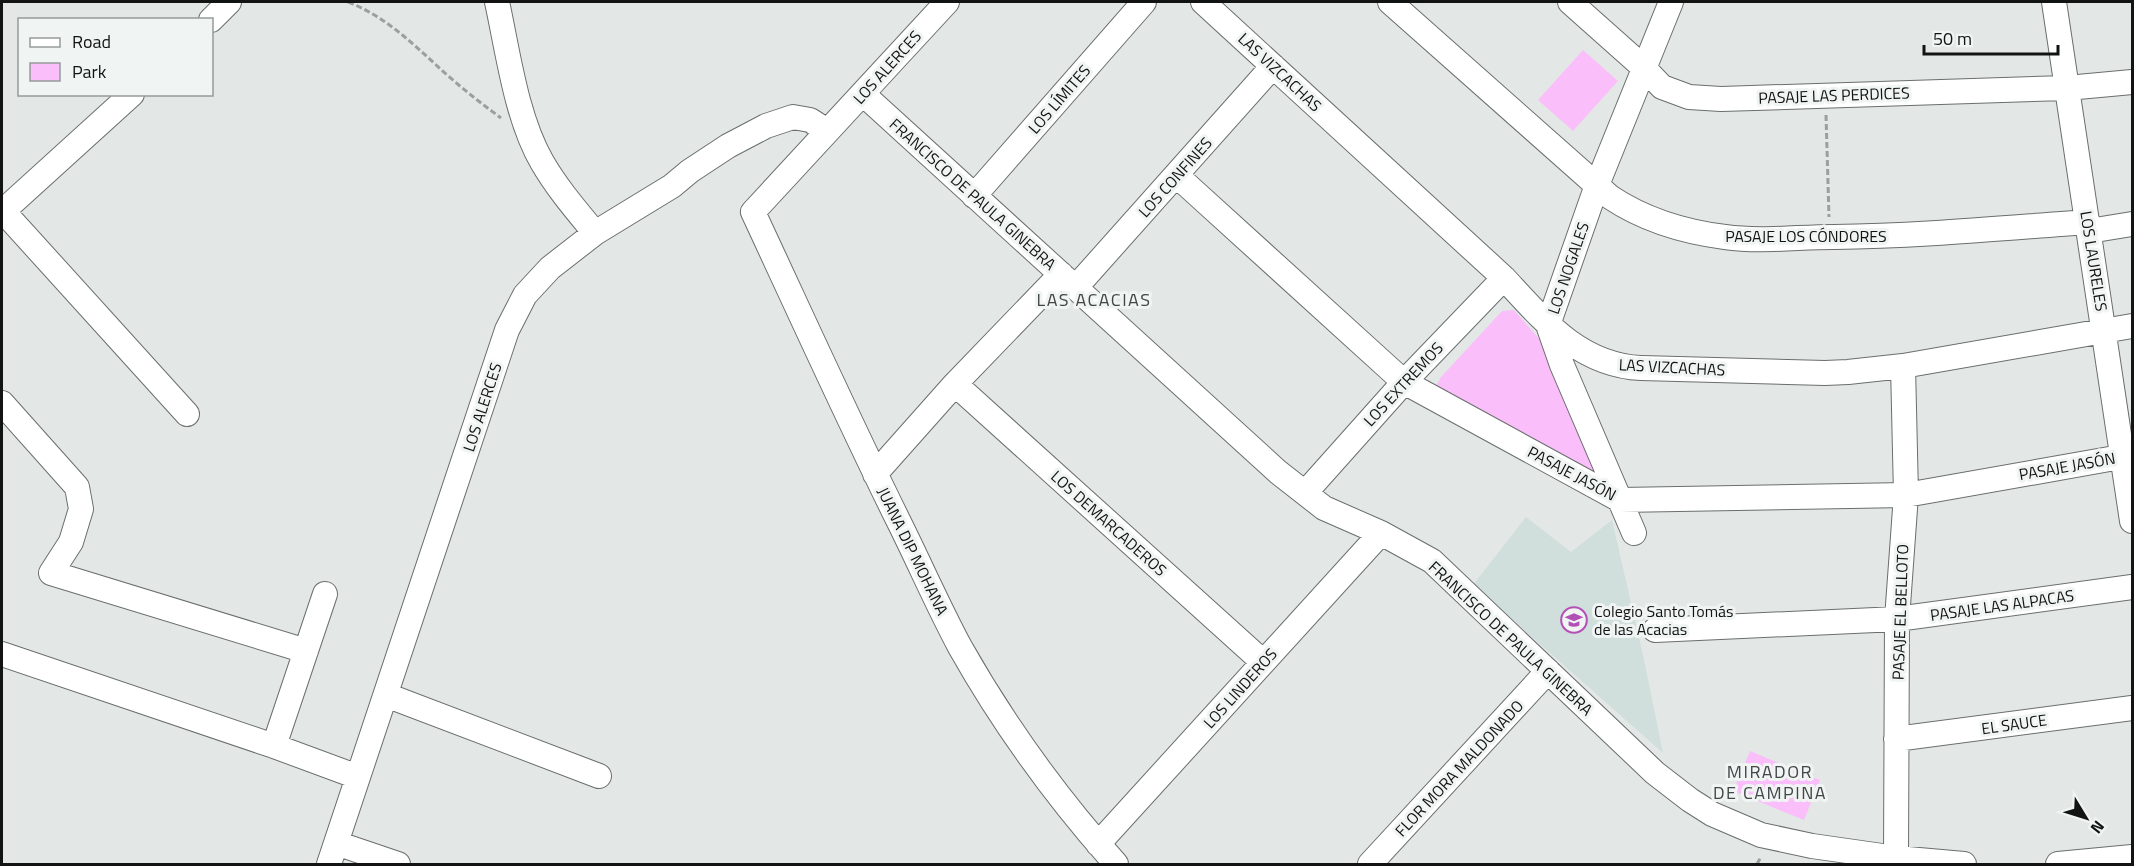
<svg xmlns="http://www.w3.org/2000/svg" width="2134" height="866" font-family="'Titillium Web',sans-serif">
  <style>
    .built { fill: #d0dedc }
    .green { fill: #fabffa }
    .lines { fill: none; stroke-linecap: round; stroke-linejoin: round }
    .minor-casing { stroke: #6a6e6e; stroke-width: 26 }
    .path { stroke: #9b9f9e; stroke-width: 3; stroke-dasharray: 6 3; stroke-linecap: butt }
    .minor { stroke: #fff; stroke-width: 24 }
    .labels { text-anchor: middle; stroke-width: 6; stroke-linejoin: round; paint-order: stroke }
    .street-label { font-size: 16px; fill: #121414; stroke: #f0f5f4 }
    .poi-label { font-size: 16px; fill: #121414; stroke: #f0f5f4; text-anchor: start }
    .neighbourhood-label { font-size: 18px; letter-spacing: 1.5px; fill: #434747; stroke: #f0f5f4 }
  </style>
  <rect width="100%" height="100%" fill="#e3e8e7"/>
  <path class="built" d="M1526,517L1571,552L1612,520L1643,655L1663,753L1473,585Z"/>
  <path class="green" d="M1583,50L1618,81L1573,131L1538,100Z
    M1514,310L1543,343L1602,481L1433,391L1441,377L1502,311Z
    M1750,751L1820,780L1804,820L1733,791Z"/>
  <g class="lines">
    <g class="minor-casing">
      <path id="minor" d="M497,2C508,52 516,117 542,162C557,188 576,210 595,233
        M947,2L753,212C801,315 848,419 898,520C919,562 938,606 960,647C1004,725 1057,798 1116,864
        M1203,2L1504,278C1543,320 1579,365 1641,368L1825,373L1848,372L1903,366L2132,326
        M1390,2L1610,197C1643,219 1685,232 1725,237C1760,242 1798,237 1834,237C1919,236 2003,228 2088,222
        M1570,2L1643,67L1662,87L1689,97L1721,99L2067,88L2132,82
        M2054,2L2132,521
        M211,20L229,2
        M863,94L1278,472L1324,508L1381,533L1432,561L1655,773L1690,800L1712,814L1761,835L1812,846L1896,858L1964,864
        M1176,175L1404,382L1620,500L1906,495L2132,455
        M974,196L1144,2
        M3,211L187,414
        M2,212L132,94
        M2089,231L2132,224
        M1076,287L1273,66
        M955,384L1263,662
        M2,403L77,487L81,509L71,542L51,573L306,651
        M875,474L955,384L1061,274
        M1305,493L1404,382L1504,278
        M1634,533L1562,365L1548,325L1597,185L1671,2
        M1655,630L1897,619L2132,587
        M2,654L274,746L358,777
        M386,695L599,776
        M1896,739L2132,708
        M274,746L325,594
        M336,843L398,864
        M1098,844L1381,533
        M1896,858L1897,619L1906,495L1903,366
        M329,864L507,330L525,295L550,268L595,233L672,186L690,171L728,146L766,126L793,117L810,120L827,131
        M1370,864L1548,671
        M2058,864L2132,857"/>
    </g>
    <path class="path" d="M348,2C387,17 415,46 446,74C464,90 482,104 501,118
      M1826,115L1829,217
      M1757,864L1761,857"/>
    <use href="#minor" class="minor"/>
  </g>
  <defs>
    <g id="school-ring" transform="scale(1.35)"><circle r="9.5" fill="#f0f5f4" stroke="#b350b6" stroke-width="1.5"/><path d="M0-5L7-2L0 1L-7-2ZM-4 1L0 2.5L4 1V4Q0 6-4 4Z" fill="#b350b6"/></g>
  </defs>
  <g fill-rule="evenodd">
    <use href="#school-ring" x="1574" y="620"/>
  </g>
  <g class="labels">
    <g class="street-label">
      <text transform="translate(887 67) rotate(-48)" y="6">LOS ALERCES</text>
      <text transform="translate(1280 72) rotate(43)" y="6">LAS VIZCACHAS</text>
      <text transform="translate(1834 95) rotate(-2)" y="6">PASAJE LAS PERDICES</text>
      <text transform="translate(1059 99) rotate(-49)" y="6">LOS LÍMITES</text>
      <text transform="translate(1175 177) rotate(-48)" y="6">LOS CONFINES</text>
      <text transform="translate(973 194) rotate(42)" y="6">FRANCISCO DE PAULA GINEBRA</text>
      <text x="1806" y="242">PASAJE LOS CÓNDORES</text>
      <text transform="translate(2094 261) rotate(81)" y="6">LOS LAURELES</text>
      <text transform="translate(1568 268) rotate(-71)" y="6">LOS NOGALES</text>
      <text transform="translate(1672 367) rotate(3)" y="6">LAS VIZCACHAS</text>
      <text transform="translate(1403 384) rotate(-47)" y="6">LOS EXTREMOS</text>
      <text transform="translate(482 407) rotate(-72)" y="6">LOS ALERCES</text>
      <text transform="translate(2067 466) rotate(-10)" y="6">PASAJE JASÓN</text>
      <text transform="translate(1572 473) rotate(28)" y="6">PASAJE JASÓN</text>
      <text transform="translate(1109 523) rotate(42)" y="6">LOS DEMARCADEROS</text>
      <text transform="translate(913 551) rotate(64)" y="6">JUANA DIP MOHANA</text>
      <text transform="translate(2002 605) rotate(-8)" y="6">PASAJE LAS ALPACAS</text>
      <text transform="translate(1900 612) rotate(-88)" y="6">PASAJE EL BELLOTO</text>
      <text transform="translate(1511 638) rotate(43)" y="6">FRANCISCO DE PAULA GINEBRA</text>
      <text transform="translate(1240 688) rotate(-48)" y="6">LOS LINDEROS</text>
      <text transform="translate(2014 724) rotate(-8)" y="6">EL SAUCE</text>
      <text transform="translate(1459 768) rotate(-47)" y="6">FLOR MORA MALDONADO</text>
    </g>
    <g class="poi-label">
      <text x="1594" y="617">Colegio Santo Tomás<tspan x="1594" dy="18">de las Acacias</tspan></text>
    </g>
    <g class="neighbourhood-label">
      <text x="1094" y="306">LAS ACACIAS</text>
      <text x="1770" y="778">MIRADOR<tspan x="1770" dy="21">DE CAMPINA</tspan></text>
    </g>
  </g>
  <rect width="2134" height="866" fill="none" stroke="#121414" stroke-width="6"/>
  <rect x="18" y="18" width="195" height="78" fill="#f0f5f4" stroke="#979b9a" stroke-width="1.5"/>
  <rect x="30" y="38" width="30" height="9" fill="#ffffff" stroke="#979b9a" stroke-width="1.5"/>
  <text x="72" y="48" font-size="18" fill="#121414">Road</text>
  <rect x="30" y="63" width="30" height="18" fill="#fabffa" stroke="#979b9a" stroke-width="1.5"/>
  <text x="72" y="78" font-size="18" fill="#121414">Park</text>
  <g transform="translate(2086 818) rotate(128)" stroke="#f0f5f4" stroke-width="4.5" paint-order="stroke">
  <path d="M0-4.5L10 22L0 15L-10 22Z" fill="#121414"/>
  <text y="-9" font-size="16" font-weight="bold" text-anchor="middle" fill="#121414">N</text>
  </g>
  <path d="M1924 45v9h134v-9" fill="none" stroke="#121414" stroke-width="3"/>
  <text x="1933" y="45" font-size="18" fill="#121414" stroke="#f0f5f4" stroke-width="4.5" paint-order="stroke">50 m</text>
</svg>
